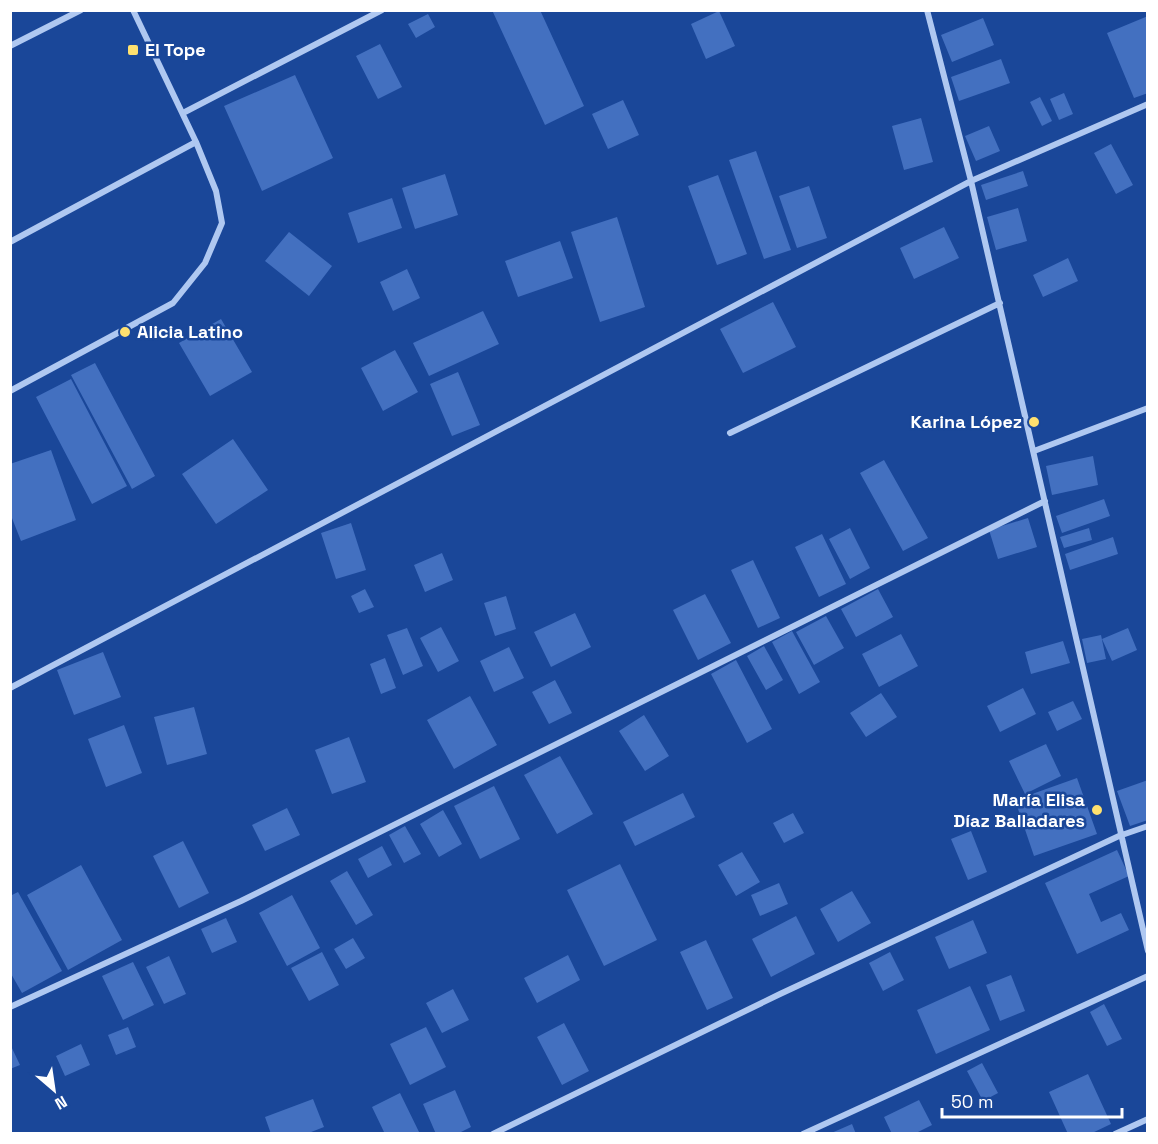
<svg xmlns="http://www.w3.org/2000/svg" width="1158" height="1144" font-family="'Space Grotesk',sans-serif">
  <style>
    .building { fill: #4370c0 }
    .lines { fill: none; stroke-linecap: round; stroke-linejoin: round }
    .minor { stroke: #afc8f1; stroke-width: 6 }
    .poi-dot { fill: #ffe16f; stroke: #1a4799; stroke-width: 2 }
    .labels { text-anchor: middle; stroke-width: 5; stroke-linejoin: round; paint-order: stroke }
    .poi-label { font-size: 18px; font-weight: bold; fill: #fff; stroke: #1a4799; text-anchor: start }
  </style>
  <rect width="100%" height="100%" fill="#1a4799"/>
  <path class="building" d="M492,10H540L584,106L545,125Z
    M719,11L735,46L706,59L691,24Z
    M428,14L435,27L416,38L408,24Z
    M1148,16V93L1134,98L1107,33Z
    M983,18L994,45L952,62L941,35Z
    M380,44L402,87L378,99L356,56Z
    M1001,59L1010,83L959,101L951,77Z
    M295,75L333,158L262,191L224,106Z
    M1064,93L1073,114L1059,120L1050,99Z
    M1040,97L1052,121L1042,126L1030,102Z
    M623,100L639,135L608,149L592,114Z
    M921,118L933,162L904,170L892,126Z
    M989,126L1000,151L976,161L965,136Z
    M1111,144L1133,185L1116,194L1094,153Z
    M756,151L791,250L764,259L729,160Z
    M1023,171L1028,186L986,200L981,185Z
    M445,174L458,215L415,229L402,188Z
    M718,175L747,254L717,265L688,186Z
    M809,186L827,238L797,248L779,196Z
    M392,198L402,228L358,243L348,213Z
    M1018,208L1027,241L996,250L987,217Z
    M617,217L645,307L600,322L571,232Z
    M944,227L959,258L914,279L900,248Z
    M289,232L332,266L309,296L265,261Z
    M560,241L573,278L518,297L505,261Z
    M1068,258L1078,281L1043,297L1033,275Z
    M407,269L420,298L393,311L380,282Z
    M773,302L796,347L743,373L720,329Z
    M483,311L499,344L429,376L413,343Z
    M221,319L252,372L210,396L179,343Z
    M395,350L418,392L383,411L361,368Z
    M95,363L155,476L132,489L71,375Z
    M458,372L480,425L452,436L430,384Z
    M71,379L127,486L92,504L36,397Z
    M233,439L268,490L216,524L182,474Z
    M51,450L76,520L21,541L10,513V464Z
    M1093,456L1098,485L1052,495L1046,466Z
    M884,460L928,538L903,551L860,473Z
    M1104,499L1110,516L1062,533L1056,516Z
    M1028,518L1037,547L998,559L989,530Z
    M351,523L366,570L336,579L321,533Z
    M850,528L870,568L850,579L829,539Z
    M1089,528L1092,540L1064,548L1060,537Z
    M822,534L846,584L819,597L795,547Z
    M1113,537L1118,554L1070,570L1065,554Z
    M442,553L453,580L425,592L414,565Z
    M753,560L780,618L758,628L731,570Z
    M365,589L374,607L359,613L351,596Z
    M878,589L893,617L856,637L841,609Z
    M705,594L731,643L698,660L673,610Z
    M506,596L516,629L495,636L484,603Z
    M575,613L591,647L551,667L534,632Z
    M826,616L844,648L814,665L796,632Z
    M441,627L459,661L438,672L420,638Z
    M407,628L423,666L403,675L387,635Z
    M1128,628L1137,650L1112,661L1102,639Z
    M792,631L820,682L799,694L772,642Z
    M901,634L918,666L879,687L862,654Z
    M1101,635L1106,659L1087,663L1082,639Z
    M1063,641L1070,663L1031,674L1025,652Z
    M764,646L783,680L766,690L747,656Z
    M509,647L524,678L494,692L480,661Z
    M103,652L121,697L74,715L57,670Z
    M385,658L396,688L381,694L370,664Z
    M736,660L772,729L747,743L711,674Z
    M555,680L572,713L549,724L532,692Z
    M1023,688L1036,714L1000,732L987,706Z
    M881,693L897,717L866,737L850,713Z
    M470,696L497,745L454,769L427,720Z
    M1073,701L1082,719L1057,731L1048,712Z
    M194,707L207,754L167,765L154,717Z
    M644,715L669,756L645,771L619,731Z
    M124,725L142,773L106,787L88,739Z
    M349,737L366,782L332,794L315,750Z
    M1046,744L1061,776L1025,794L1009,761Z
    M560,756L593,814L557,834L524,775Z
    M1077,778L1097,834L1034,856L1015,800Z
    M1148,780V820L1130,826L1117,791Z
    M494,786L520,839L480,859L454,806Z
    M683,793L695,817L635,846L623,822Z
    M287,808L300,835L265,851L252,825Z
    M443,810L462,844L439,857L420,824Z
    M793,813L804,833L784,843L773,823Z
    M405,826L421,854L404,863L389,835Z
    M971,831L987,872L968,880L951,839Z
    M183,841L209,893L179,908L153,856Z
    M382,846L392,865L368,878L358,859Z
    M1117,850L1129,876L1089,894L1101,922L1121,913L1129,930L1077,954L1045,883Z
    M742,852L760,882L736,896L718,865Z
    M620,864L657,940L604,966L567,890Z
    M81,865L122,940L68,970L27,895Z
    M347,871L373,915L356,925L330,881Z
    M779,883L788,904L760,916L751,895Z
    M852,891L871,923L838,942L820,909Z
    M18,892L62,971L22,993L10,972V896Z
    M292,895L320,948L287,966L259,913Z
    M796,916L815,954L771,977L752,939Z
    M226,918L237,942L212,953L201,929Z
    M973,920L987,953L949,969L935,937Z
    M353,938L365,958L346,969L334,949Z
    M706,940L733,998L707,1010L680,952Z
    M322,952L339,985L309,1001L291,968Z
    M890,952L904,980L883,991L869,963Z
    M568,955L580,980L537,1003L524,978Z
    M169,956L186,994L164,1004L146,967Z
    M133,962L154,1005L123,1020L102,976Z
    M1011,975L1025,1011L1000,1021L986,985Z
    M970,986L990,1030L936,1054L917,1010Z
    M453,989L469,1020L442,1033L426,1003Z
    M1104,1004L1122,1039L1107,1046L1090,1012Z
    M564,1023L589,1071L562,1085L537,1037Z
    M128,1027L136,1047L116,1055L108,1035Z
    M426,1027L446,1067L410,1085L390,1044Z
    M10,1044L20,1065L10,1069Z
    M81,1044L90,1065L65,1076L56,1056Z
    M982,1063L998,1093L983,1101L967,1071Z
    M1088,1074L1111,1124L1090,1134H1068L1049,1092Z
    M455,1090L471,1127L457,1134H436L423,1104Z
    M400,1093L420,1134H385L372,1107Z
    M313,1099L324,1127L306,1134H271L265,1117Z
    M919,1100L932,1125L914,1134H892L884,1117Z
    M852,1124L856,1134H829Z"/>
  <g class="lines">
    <path class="minor" d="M927,10L971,181L1148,951
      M10,46L81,10
      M183,113L382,10
      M10,242L196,142
      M10,391L173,303L205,263L222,223L216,191L196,142L133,10
      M730,433L1000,303
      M1034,451L1148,408
      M10,688L971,181L1148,104
      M10,1007L241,901L1045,501
      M493,1134L780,994L1119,836L1148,826
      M803,1134L1148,976
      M1115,1134L1148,1119"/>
  </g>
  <g class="poi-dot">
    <rect x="127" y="44" width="12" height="12" rx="3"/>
    <circle cx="125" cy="332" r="6"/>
    <circle cx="1034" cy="422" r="6"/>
    <circle cx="1097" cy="810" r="6"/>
  </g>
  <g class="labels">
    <g class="poi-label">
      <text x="145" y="56">El Tope</text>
      <text x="137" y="338">Alicia Latino</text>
      <text x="1022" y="428" text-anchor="end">Karina López</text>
      <text x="1085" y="806" text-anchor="end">María Elisa<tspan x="1085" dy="21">Díaz Balladares</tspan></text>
    </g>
  </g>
  <rect width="1158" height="1144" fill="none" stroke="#ffffff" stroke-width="24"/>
  <g transform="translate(54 1090) rotate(151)" stroke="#1a4799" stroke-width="4.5" paint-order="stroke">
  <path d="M0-4.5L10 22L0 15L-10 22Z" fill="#ffffff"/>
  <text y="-9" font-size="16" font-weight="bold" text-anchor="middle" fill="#ffffff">N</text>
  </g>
  <path d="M942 1108v9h180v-9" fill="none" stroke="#ffffff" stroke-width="3"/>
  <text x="951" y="1108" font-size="18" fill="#ffffff" stroke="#1a4799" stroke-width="4.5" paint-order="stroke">50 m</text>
</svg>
